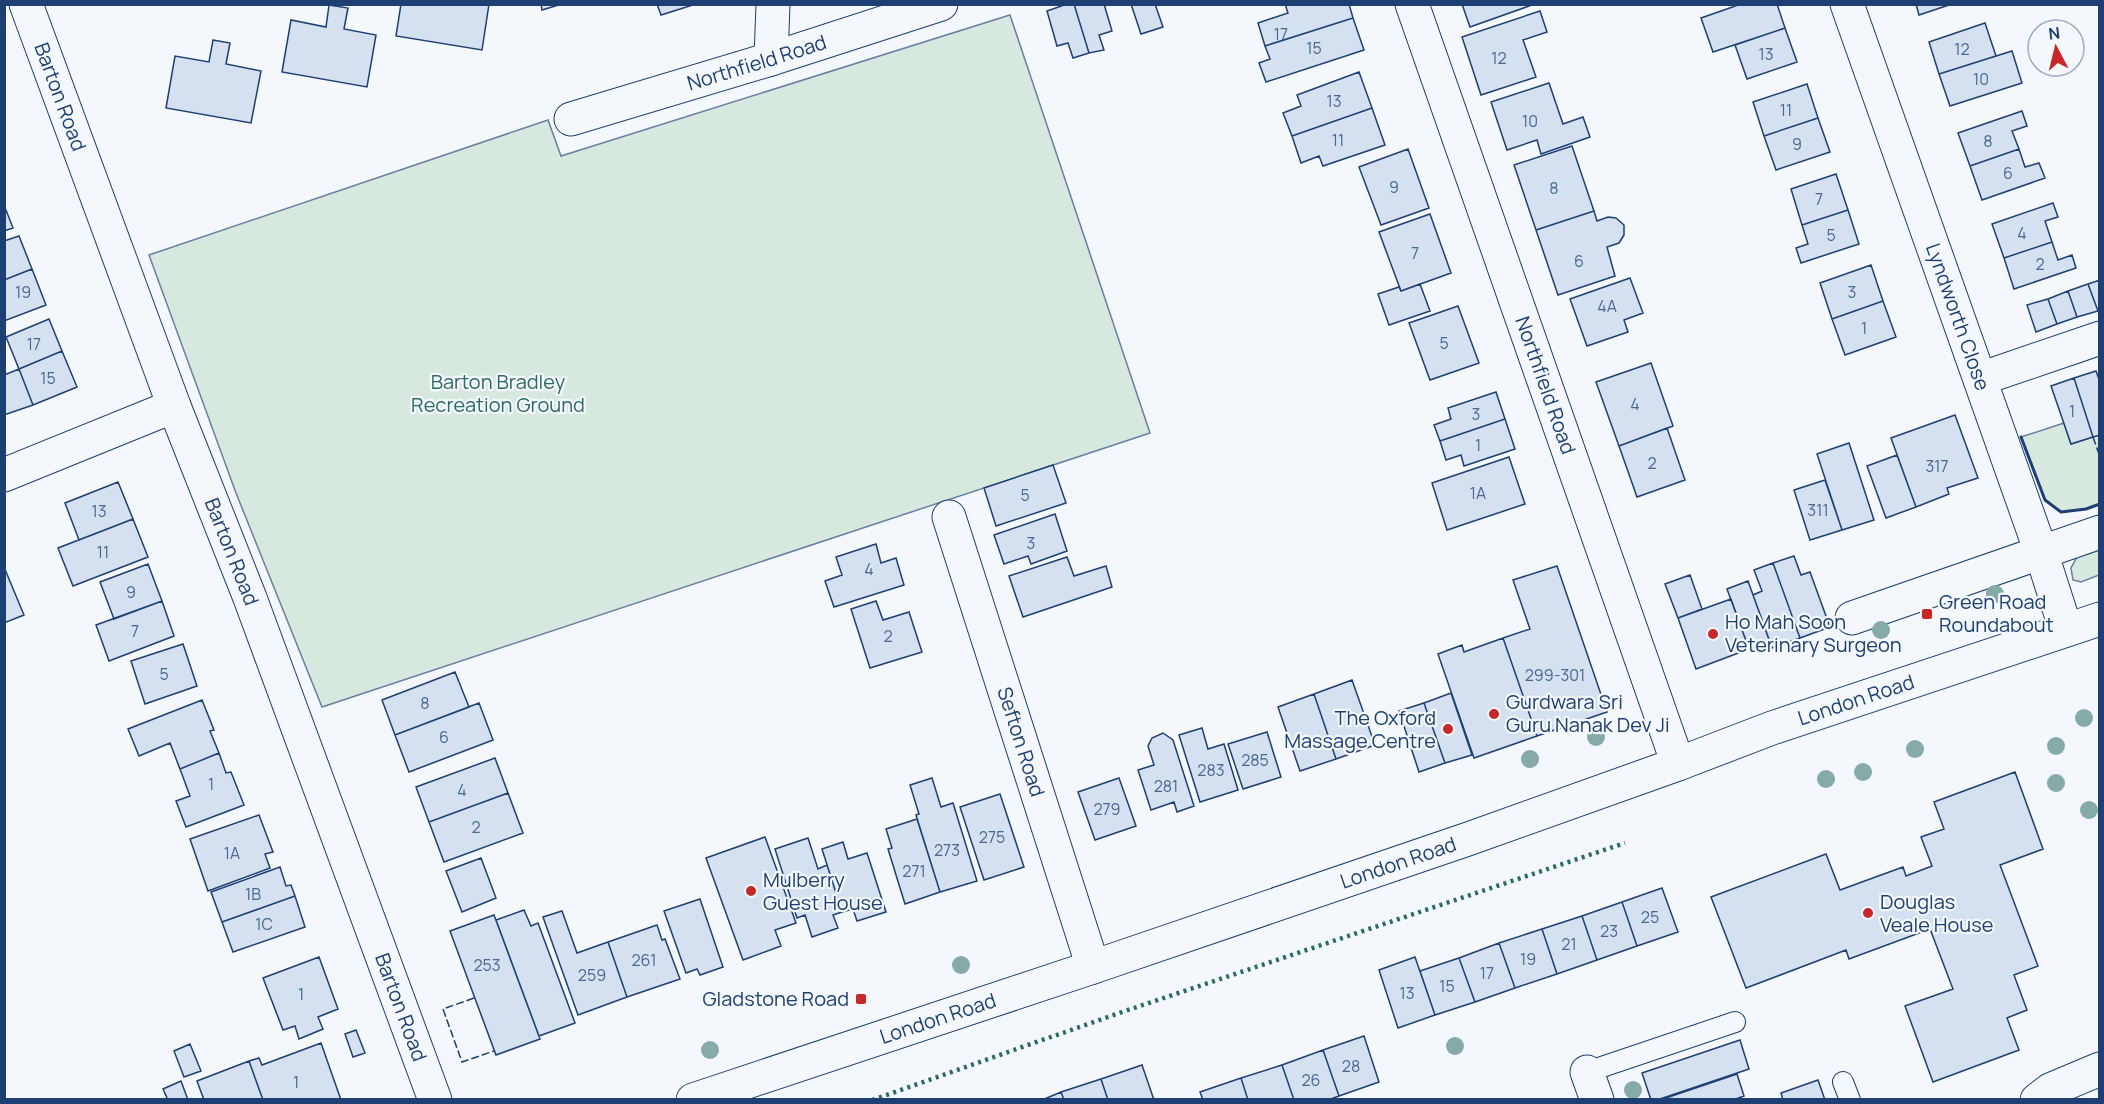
<svg xmlns="http://www.w3.org/2000/svg" width="2104" height="1104" font-family="Manrope,sans-serif">
  <style>
    .green { fill: #d7e8df; stroke: #687fa3; stroke-width: 1.5 }
    .building { fill: #d5e0f0; stroke: #1d3f73; stroke-width: 1.5 }
    .lines { fill: none; stroke-linecap: round; stroke-linejoin: round }
    .service-casing { stroke: #1d3f73; stroke-width: 22 }
    .minor-casing { stroke: #1d3f73; stroke-width: 35 }
    .primary-casing { stroke: #1d3f73; stroke-width: 35 }
    .service { stroke: #f4f7fb; stroke-width: 20 }
    .minor { stroke: #f4f7fb; stroke-width: 33 }
    .primary { stroke: #f4f7fb; stroke-width: 33 }
    .hedge { stroke: #2c6c60; stroke-width: 4.5; stroke-dasharray: 3 4.5; stroke-linecap: butt }
    .fence { stroke: #1d3f73; stroke-width: 1.5; stroke-dasharray: 8 3; stroke-linecap: butt }
    .wall { stroke: #1d3f73; stroke-width: 3 }
    .tree { fill: #86aba6 }
    .poi-dot { fill: #c62828; stroke: #f4f7fb; stroke-width: 2 }
    .labels { text-anchor: middle; stroke-width: 4.5; stroke-linejoin: round; paint-order: stroke }
    .number-label { font-size: 16px; fill: #4b6792 }
    .street-label { font-size: 20px; fill: #1d3f73; stroke: #f4f7fb }
    .park-label { font-size: 20px; fill: #2c6c60; stroke: #f4f7fb }
    .poi-label { font-size: 20px; fill: #1d3f73; stroke: #f4f7fb; text-anchor: start }
  </style>
  <rect width="100%" height="100%" fill="#f4f7fb"/>
  <path class="green" d="M1010,15L1150,433L322,707L236,493L149,255L548,120L561,156Z
    M2064,423L2071,444L2099,435V504L2086,509L2061,512L2045,500L2021,437Z
    M2099,548V575L2081,582L2073,580L2071,568L2077,557Z"/>
  <path class="building" d="M401,4H489L482,50L396,36Z
    M541,4H562L542,10Z
    M657,4H693V5L661,15Z
    M1067,4H1074L1089,53L1073,58L1068,43L1057,46L1047,11Z
    M1074,4H1104L1112,31L1099,35L1104,50L1089,53Z
    M1131,4H1155L1163,27L1141,34Z
    M1285,4H1349L1353,18L1265,46L1258,23L1288,13Z
    M1462,4H1531L1532,5L1470,27Z
    M1741,4H1777L1785,28L1713,52L1701,18Z
    M1916,4H1952L1919,15Z
    M329,5L348,8L344,29L376,35L367,87L282,72L291,20L326,27Z
    M1540,11L1547,32L1523,40L1536,77L1481,95L1462,37Z
    M1353,18L1364,50L1266,82L1259,63L1270,59L1265,46Z
    M1985,23L1996,56L1939,74L1929,42Z
    M1785,28L1797,62L1747,79L1735,45Z
    M213,40L230,43L226,64L261,71L251,123L166,108L175,56L209,62Z
    M2012,51L2022,83L1950,106L1939,74Z
    M1359,72L1372,108L1292,136L1283,113L1301,106L1297,95Z
    M1549,83L1563,124L1583,117L1590,137L1541,154L1537,140L1507,150L1491,102Z
    M1807,84L1818,118L1764,136L1753,102Z
    M1372,108L1385,145L1323,166L1319,156L1301,163L1292,136Z
    M2022,111L2027,126L2012,131L2019,149L1970,166L1958,133Z
    M1818,118L1830,152L1776,170L1764,136Z
    M1572,146L1594,211L1536,230L1514,165Z
    M1408,149L1429,208L1381,225L1359,167Z
    M2019,149L2025,167L2039,163L2045,178L1982,200L1970,166Z
    M1836,174L1848,210L1802,225L1791,189Z
    M2053,203L2058,217L2045,221L2052,242L2004,258L1992,224Z
    M4,205L13,228L4,231Z
    M1848,210L1859,244L1801,263L1796,248L1808,244L1802,225Z
    M1594,211L1597,221L1608,217L1616,218L1624,225V235L1619,243L1607,247L1615,276L1558,295L1536,230Z
    M1430,214L1451,273L1401,291L1379,232Z
    M19,236L32,269L4,280V241Z
    M2052,242L2058,260L2072,255L2076,268L2014,289L2004,258Z
    M1871,265L1883,301L1832,319L1820,283Z
    M32,269L46,305L4,321V280Z
    M1630,278L1643,313L1624,320L1628,332L1587,346L1570,299Z
    M2100,280V310L2098,311L2088,284Z
    M1420,284L1430,311L1389,325L1378,294L1399,287L1401,291Z
    M2088,284L2098,311L2077,317L2068,291Z
    M2068,291L2077,317L2057,324L2048,299Z
    M2048,299L2057,324L2036,332L2027,305Z
    M1883,301L1896,337L1845,355L1832,319Z
    M1458,306L1479,363L1430,380L1409,323Z
    M49,319L62,351L19,369L6,337Z
    M62,351L77,387L33,405L19,369Z
    M1651,363L1673,426L1619,446L1596,382Z
    M19,369L33,405L4,415V375Z
    M2096,371L2100,382V435L2093,437L2074,378Z
    M2074,378L2093,437L2071,444L2051,386Z
    M1496,392L1505,419L1440,441L1434,425L1451,419L1448,408Z
    M1955,415L1978,478L1947,488L1949,494L1916,507L1891,438Z
    M1505,419L1515,449L1464,466L1461,455L1446,460L1440,441Z
    M1667,428L1685,480L1637,497L1619,446Z
    M1849,443L1874,520L1842,530L1817,454Z
    M1897,455L1916,507L1886,518L1867,466Z
    M1509,457L1525,504L1447,530L1432,483Z
    M1053,465L1066,503L996,526L984,488Z
    M1825,480L1842,530L1810,540L1794,490Z
    M118,482L133,519L79,540L65,503Z
    M1055,514L1067,551L1031,564L1028,556L1004,564L994,535Z
    M133,519L148,557L73,586L58,548Z
    M876,544L881,563L896,558L904,585L834,607L825,581L842,575L836,557Z
    M1794,556L1801,575L1810,572L1830,627L1800,638L1773,563Z
    M1067,557L1074,576L1106,566L1112,587L1023,617L1009,576Z
    M1773,563L1800,638L1772,648L1753,595L1762,591L1754,570Z
    M148,564L162,601L114,619L100,582Z
    M1557,566L1607,712L1537,736L1503,638L1530,629L1513,580Z
    M4,567L24,615L4,623Z
    M1690,575L1702,609L1678,618L1665,584Z
    M1748,581L1770,642L1749,649L1727,589Z
    M1731,599L1749,649L1696,669L1678,618Z
    M162,601L174,636L109,661L96,625Z
    M876,601L883,620L909,612L922,652L870,668L851,609Z
    M1503,638L1537,736L1474,758L1438,654L1462,645L1464,652Z
    M183,644L197,686L145,704L131,661Z
    M455,672L469,707L395,735L382,700Z
    M1352,680L1375,745L1336,759L1314,694Z
    M1451,693L1472,755L1445,763L1424,703Z
    M1314,694L1336,759L1300,771L1278,707Z
    M202,700L214,730L210,731L219,753L180,769L170,743L139,756L128,729Z
    M479,703L493,740L409,772L395,735Z
    M1424,703L1445,763L1419,772L1399,711Z
    M1202,728L1208,749L1224,744L1238,790L1200,802L1179,735Z
    M1267,732L1281,777L1243,789L1228,744Z
    M1163,733L1173,740L1194,806L1177,812L1174,802L1151,810L1138,770L1154,765L1148,746L1152,738Z
    M219,753L226,773L231,772L244,805L186,827L176,801L190,796L180,769Z
    M495,758L508,793L429,822L416,787Z
    M2015,772L2043,849L2000,865L2038,966L2014,975L2027,1010L2007,1018L2019,1050L1933,1082L1905,1006L1953,989L1930,929L1849,959L1846,950L1746,988L1711,897L1826,854L1840,890L1903,867L1906,876L1932,866L1921,837L1944,829L1934,802Z
    M932,778L941,807L953,803L977,881L940,892L916,815L919,814L910,785Z
    M1119,778L1136,826L1095,840L1078,792Z
    M508,793L523,833L444,862L429,822Z
    M1000,794L1024,867L984,880L960,807Z
    M259,815L273,852L265,854L270,868L208,891L190,839Z
    M917,819L940,892L905,904L888,849L892,848L886,829Z
    M765,837L796,923L775,930L781,946L743,960L706,858Z
    M808,838L818,869L827,865L842,912L833,915L838,928L812,937L805,915L797,918L775,849Z
    M843,842L848,859L867,853L886,912L857,921L853,909L842,912L822,849Z
    M481,858L496,898L462,912L446,871Z
    M280,867L286,886L291,885L295,896L222,922L211,892Z
    M1662,888L1678,932L1637,946L1622,902Z
    M295,896L305,927L233,952L222,922Z
    M700,899L723,967L700,975L697,969L686,973L664,911Z
    M1622,902L1637,946L1597,960L1582,916Z
    M524,910L531,926L538,923L575,1023L539,1036L496,920Z
    M562,911L577,953L608,942L627,997L578,1015L543,917Z
    M494,915L540,1039L496,1055L450,931Z
    M1582,916L1597,960L1557,974L1542,929Z
    M657,925L662,940L665,939L680,979L627,997L608,942Z
    M1542,929L1557,974L1515,988L1499,943Z
    M1499,943L1515,988L1475,1002L1459,958Z
    M319,957L338,1009L318,1017L323,1029L299,1039L295,1026L283,1030L263,978Z
    M1415,957L1435,1015L1398,1028L1379,970Z
    M1459,958L1475,1002L1435,1015L1420,971Z
    M356,1030L365,1053L353,1057L345,1034Z
    M1364,1036L1379,1082L1339,1096L1323,1050Z
    M1740,1040L1749,1069L1657,1100H1651L1642,1073Z
    M321,1043L341,1100H263L249,1061L259,1058L262,1065Z
    M190,1044L201,1071L184,1077L174,1051Z
    M1323,1050L1339,1096L1328,1100H1294L1282,1065Z
    M249,1061L263,1100H204L197,1081Z
    M1142,1065L1154,1100H1108L1101,1079Z
    M1282,1065L1294,1100H1248L1241,1078Z
    M1737,1074L1744,1096L1733,1100H1660Z
    M1241,1078L1248,1100H1203L1200,1092Z
    M1101,1079L1108,1100H1064L1061,1092Z
    M1818,1080L1825,1100H1783L1781,1093Z
    M181,1081L188,1100H168L163,1089Z
    M1061,1092L1064,1100H1042Z"/>
  <g class="lines">
    <g class="service-casing">
      <path id="service" d="M1587,1072L1735,1022
        M1843,1082L1850,1100"/>
    </g>
    <g class="minor-casing">
      <g id="minor">
        <path id="s1" d="M26,4L174,406L250,598L435,1100"/>
        <path id="s2" d="M1412,4L1678,764"/>
        <path id="s3" d="M1847,4L2041,552L2066,630"/>
        <path d="M771,59L773,4"/>
        <path id="s4" d="M571,119L771,59L941,4"/>
        <path d="M1980,379L2100,338"/>
        <path d="M4,475L174,406"/>
        <path id="s5" d="M949,517L1093,967"/>
        <path d="M1852,618L2100,532"/>
        <path d="M1587,1072L1597,1100"/>
        <path d="M2037,1100L2050,1090L2100,1069"/>
      </g>
    </g>
    <g class="primary-casing">
      <g id="primary">
        <path id="s6" d="M693,1100L1093,967L1468,839L1678,764L1772,728L2100,619"/>
      </g>
    </g>
    <use href="#service" class="service"/>
    <use href="#minor" class="minor"/>
    <use href="#primary" class="primary"/>
    <path class="hedge" d="M872,1100L1122,1012L1625,843"/>
    <path class="fence" d="M2093,437L2100,457
      M474,998L443,1009L462,1062L494,1051"/>
    <path class="wall" d="M2021,437L2045,500L2061,512L2086,509L2100,504"/>
  </g>
  <g class="tree">
    <circle cx="1995" cy="594" r="9"/>
    <circle cx="1881" cy="630" r="9"/>
    <circle cx="2084" cy="718" r="9"/>
    <circle cx="1596" cy="737" r="9"/>
    <circle cx="2056" cy="746" r="9"/>
    <circle cx="1915" cy="749" r="9"/>
    <circle cx="1530" cy="759" r="9"/>
    <circle cx="1863" cy="772" r="9"/>
    <circle cx="1826" cy="779" r="9"/>
    <circle cx="2056" cy="783" r="9"/>
    <circle cx="2089" cy="810" r="9"/>
    <circle cx="961" cy="965" r="9"/>
    <circle cx="1455" cy="1046" r="9"/>
    <circle cx="710" cy="1050" r="9"/>
    <circle cx="1633" cy="1090" r="9"/>
  </g>
  <g class="poi-dot">
    <rect x="1921" y="608" width="12" height="12" rx="3"/>
    <circle cx="1713" cy="634" r="6"/>
    <circle cx="1494" cy="714" r="6"/>
    <circle cx="1448" cy="729" r="6"/>
    <circle cx="751" cy="891" r="6"/>
    <circle cx="1868" cy="913" r="6"/>
    <rect x="855" y="993" width="12" height="12" rx="3"/>
  </g>
  <g class="labels">
    <g class="number-label">
      <text x="1281" y="40">17</text>
      <text x="1314" y="54">15</text>
      <text x="1962" y="55">12</text>
      <text x="1766" y="60">13</text>
      <text x="1499" y="64">12</text>
      <text x="1981" y="85">10</text>
      <text x="1334" y="107">13</text>
      <text x="1786" y="116">11</text>
      <text x="1530" y="127">10</text>
      <text x="1338" y="146">11</text>
      <text x="1988" y="147">8</text>
      <text x="1797" y="150">9</text>
      <text x="2008" y="179">6</text>
      <text x="1394" y="193">9</text>
      <text x="1554" y="194">8</text>
      <text x="1819" y="205">7</text>
      <text x="2022" y="239">4</text>
      <text x="1831" y="241">5</text>
      <text x="1415" y="259">7</text>
      <text x="1579" y="267">6</text>
      <text x="2040" y="270">2</text>
      <text x="23" y="298">19</text>
      <text x="1852" y="298">3</text>
      <text x="1607" y="312">4A</text>
      <text x="1864" y="334">1</text>
      <text x="1444" y="349">5</text>
      <text x="34" y="350">17</text>
      <text x="48" y="384">15</text>
      <text x="1635" y="410">4</text>
      <text x="2072" y="417">1</text>
      <text x="1476" y="420">3</text>
      <text x="1478" y="451">1</text>
      <text x="1652" y="469">2</text>
      <text x="1937" y="472">317</text>
      <text x="1478" y="499">1A</text>
      <text x="1025" y="501">5</text>
      <text x="1818" y="516">311</text>
      <text x="99" y="517">13</text>
      <text x="1031" y="549">3</text>
      <text x="103" y="558">11</text>
      <text x="869" y="575">4</text>
      <text x="131" y="598">9</text>
      <text x="135" y="637">7</text>
      <text x="888" y="642">2</text>
      <text x="164" y="680">5</text>
      <text x="1555" y="681">299-301</text>
      <text x="425" y="709">8</text>
      <text x="444" y="743">6</text>
      <text x="1255" y="766">285</text>
      <text x="1211" y="776">283</text>
      <text x="211" y="790">1</text>
      <text x="1166" y="792">281</text>
      <text x="462" y="796">4</text>
      <text x="1107" y="815">279</text>
      <text x="476" y="833">2</text>
      <text x="992" y="843">275</text>
      <text x="947" y="856">273</text>
      <text x="232" y="859">1A</text>
      <text x="914" y="877">271</text>
      <text x="253" y="900">1B</text>
      <text x="1650" y="923">25</text>
      <text x="264" y="930">1C</text>
      <text x="1609" y="937">23</text>
      <text x="1569" y="950">21</text>
      <text x="1528" y="965">19</text>
      <text x="644" y="966">261</text>
      <text x="487" y="971">253</text>
      <text x="1487" y="979">17</text>
      <text x="592" y="981">259</text>
      <text x="1447" y="992">15</text>
      <text x="1407" y="999">13</text>
      <text x="301" y="1000">1</text>
      <text x="1351" y="1072">28</text>
      <text x="1311" y="1086">26</text>
      <text x="296" y="1088">1</text>
    </g>
    <g class="street-label">
      <text dy="7" stroke="none"><textPath href="#s4" startOffset="194">Northfield Road</textPath></text>
      <text dy="7" stroke="none"><textPath href="#s1" startOffset="99">Barton Road</textPath></text>
      <text dy="7" stroke="none"><textPath href="#s3" startOffset="332">Lyndworth Close</textPath></text>
      <text dy="7" stroke="none"><textPath href="#s2" startOffset="404">Northfield Road</textPath></text>
      <text dy="7" stroke="none"><textPath href="#s1" startOffset="585">Barton Road</textPath></text>
      <text dy="7" stroke="none"><textPath href="#s6" startOffset="1230">London Road</textPath></text>
      <text dy="7" stroke="none"><textPath href="#s5" startOffset="236">Sefton Road</textPath></text>
      <text dy="7" stroke="none"><textPath href="#s6" startOffset="744">London Road</textPath></text>
      <text dy="7" stroke="none"><textPath href="#s1" startOffset="1071">Barton Road</textPath></text>
      <text dy="7" stroke="none"><textPath href="#s6" startOffset="258">London Road</textPath></text>
    </g>
    <g class="park-label">
      <text x="498" y="389">Barton Bradley<tspan x="498" dy="23">Recreation Ground</tspan></text>
    </g>
    <g class="poi-label">
      <text x="1939" y="609">Green Road<tspan x="1939" dy="23">Roundabout</tspan></text>
      <text x="1725" y="629">Ho Mah Soon<tspan x="1725" dy="23">Veterinary Surgeon</tspan></text>
      <text x="1506" y="709">Gurdwara Sri<tspan x="1506" dy="23">Guru Nanak Dev Ji</tspan></text>
      <text x="1436" y="725" text-anchor="end">The Oxford<tspan x="1436" dy="23">Massage Centre</tspan></text>
      <text x="763" y="887">Mulberry<tspan x="763" dy="23">Guest House</tspan></text>
      <text x="1880" y="909">Douglas<tspan x="1880" dy="23">Veale House</tspan></text>
      <text x="849" y="1006" text-anchor="end">Gladstone Road</text>
    </g>
  </g>
  <rect width="2104" height="1104" fill="none" stroke="#1d3f73" stroke-width="12"/>
  <g transform="translate(2056 48) rotate(353)"><circle r="28" fill="#f4f7fb" stroke="#9eadc5" stroke-width="1.5"/>
  <path d="M0-4.5L10 22L0 15L-10 22Z" fill="#c62828"/>
  <text y="-9" font-size="16" font-weight="bold" text-anchor="middle" fill="#1d3f73">N</text>
  </g>
</svg>
